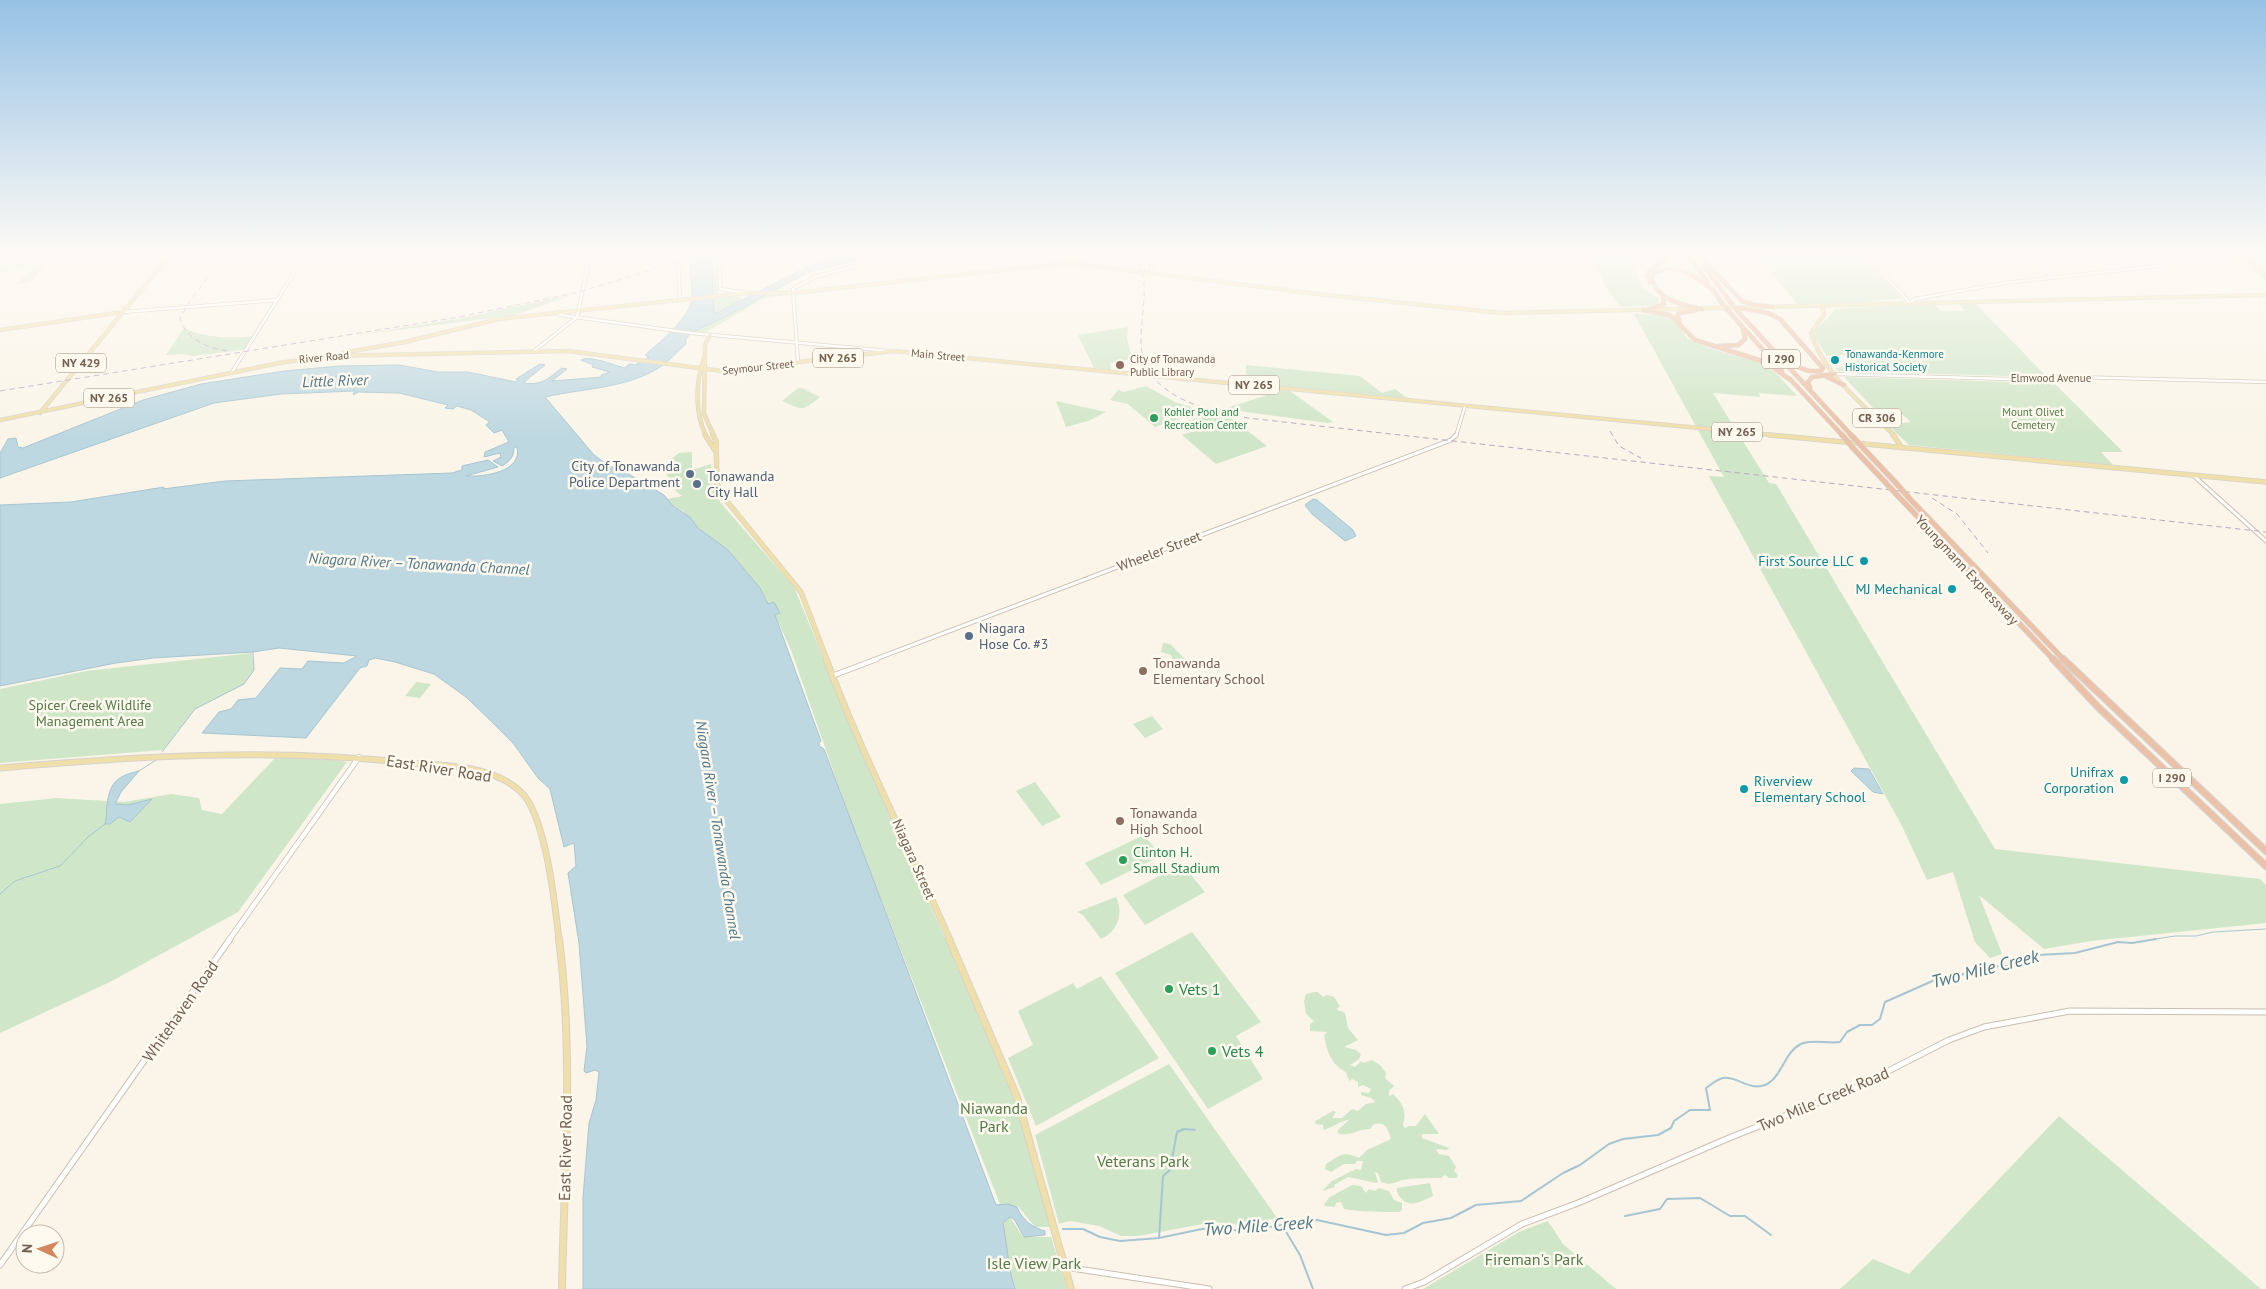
<svg xmlns="http://www.w3.org/2000/svg" width="2266" height="1289" font-family="'PT Sans',sans-serif">
  <style>
    .green { fill: #d0e6c8 }
    .water { fill: #bed8e1; stroke: #a6c5d2 }
    .lines { fill: none; stroke-linecap: round; stroke-linejoin: round }
    .stream-far1 { stroke: #a6c5d2; stroke-width: 1 }
    .stream { stroke: #a6c5d2; stroke-width: 2 }
    .minor-far3-casing { stroke: #cabeaf; stroke-width: 4 }
    .minor-far2-casing { stroke: #cabeaf; stroke-width: 5 }
    .minor-far1-casing { stroke: #cabeaf; stroke-width: 6 }
    .minor-casing { stroke: #cabeaf; stroke-width: 7 }
    .major-far3-casing { stroke: #d7d2ce; stroke-width: 4.5 }
    .major-far2-casing { stroke: #d7d2ce; stroke-width: 5.5 }
    .major-far1-casing { stroke: #d7d2ce; stroke-width: 7 }
    .major-casing { stroke: #d7d2ce; stroke-width: 8 }
    .highway-far2-casing { stroke: #d7d2ce; stroke-width: 5 }
    .highway-far1-casing { stroke: #d7d2ce; stroke-width: 6 }
    .highway-casing { stroke: #d7d2ce; stroke-width: 8 }
    .minor-far3 { stroke: #fff; stroke-width: 2.5 }
    .minor-far2 { stroke: #fff; stroke-width: 3 }
    .minor-far1 { stroke: #fff; stroke-width: 4.5 }
    .minor { stroke: #fff; stroke-width: 5 }
    .major-far3 { stroke: #f0dfa8; stroke-width: 3 }
    .major-far2 { stroke: #f0dfa8; stroke-width: 4 }
    .major-far1 { stroke: #f0dfa8; stroke-width: 5 }
    .major { stroke: #f0dfa8; stroke-width: 6 }
    .highway-far2 { stroke: #ecc1a6; stroke-width: 4 }
    .highway-far1 { stroke: #ecc1a6; stroke-width: 4.5 }
    .highway { stroke: #ecc1a6; stroke-width: 5.5 }
    .rail { stroke: #b9a7c2; stroke-width: 1; stroke-dasharray: 5.5 4; stroke-linecap: butt }
    .highway-bridge-far1-casing { stroke: #d7d2ce; stroke-width: 5; stroke-linecap: butt }
    .highway-bridge-casing { stroke: #d7d2ce; stroke-width: 6; stroke-linecap: butt }
    .highway-bridge-far1 { stroke: #ecc1a6; stroke-width: 4 }
    .highway-bridge { stroke: #ecc1a6; stroke-width: 4.5 }
    .culture-dot { fill: #0f9aa8; stroke: #fdf9ee; stroke-width: 2 }
    .education-dot { fill: #8d6e63; stroke: #fdf9ee; stroke-width: 2 }
    .leisure-dot { fill: #2e9e5b; stroke: #fdf9ee; stroke-width: 2 }
    .service-dot { fill: #5c6f8a; stroke: #fdf9ee; stroke-width: 2 }
    .labels { text-anchor: middle; stroke-width: 5; stroke-linejoin: round; paint-order: stroke }
    .far-culture-label { font-size: 11px; fill: #0d838f; stroke: #fdf9ee; text-anchor: start }
    .far-street-label { font-size: 11px; fill: #715f4f; stroke: #fdf9ee }
    .far-education-label { font-size: 11px; fill: #785e54; stroke: #fdf9ee; text-anchor: start }
    .far-leisure-label { font-size: 11px; fill: #27864d; stroke: #fdf9ee; text-anchor: start }
    .far-park-label { font-size: 11px; fill: #547a4b; stroke: #fdf9ee }
    .shield { fill: #fdf9ee; stroke: #9b8d7f; stroke-width: 1 }
    .shield-label { font-size: 12px; font-weight: bold; fill: #715f4f }
    .service-label { font-size: 14px; fill: #4e5e75; stroke: #fdf9ee; text-anchor: start }
    .street-label { font-size: 14px; fill: #715f4f; stroke: #fdf9ee }
    .culture-label { font-size: 14px; fill: #0d838f; stroke: #fdf9ee; text-anchor: end }
    .education-label { font-size: 14px; fill: #785e54; stroke: #fdf9ee; text-anchor: start }
    .park-label { font-size: 14px; fill: #547a4b; stroke: #fdf9ee }
    .leisure-label { font-size: 14px; fill: #27864d; stroke: #fdf9ee; text-anchor: start }
    .water-label { font-size: 15px; font-style: italic; fill: #4f7788; stroke: #fdf9ee }
    .near-street-label { font-size: 16px; fill: #715f4f; stroke: #fdf9ee }
    .near-leisure-label { font-size: 16px; fill: #27864d; stroke: #fdf9ee; text-anchor: start }
    .near-park-label { font-size: 16px; fill: #547a4b; stroke: #fdf9ee }
    .near-water-label { font-size: 18px; font-style: italic; fill: #4f7788; stroke: #fdf9ee }
  </style>
  <rect width="100%" height="100%" fill="#faf5e8"/>
  <path class="green" d="M711,255H718L720,261L718,298L736,296L743,299L722,312H714Z
    M1590,255H1626L1644,289L1659,299L1656,305L1621,307L1608,291Z
    M1758,255H1862L1902,298L1857,303L1797,304Z
    M50,260L30,282L16,284L30,270L38,268H22L0,274V268L5,264L28,263L27,266L34,261Z
    M578,293L515,315L358,335L463,318Z
    M767,294L786,295L763,299L706,332H693Z
    M1975,303L2045,375L2007,376L1838,371L1835,368L1856,365L1844,355L1827,356L1814,337L1815,331L1836,309L1934,304L1940,311H1965L1959,304Z
    M1634,314L1664,315L1673,318L1688,339L1708,348L1761,363L1778,375L1797,396L1759,393L1760,397L1713,393L1769,483L1776,484L1995,849L2260,879L2266,885V923L2091,941L2044,949L1979,895L2002,954L1990,958L1975,942L1953,872L1927,880L1902,826L1709,476L1724,477Z
    M1128,327L1127,338L1132,359L1110,363L1111,370L1094,368L1078,335Z
    M184,328C208,339 230,338 256,336L249,349L193,356L184,354L166,355Z
    M1246,365L1360,376L1382,393L1395,389L1407,398L1247,383Z
    M1844,377L2012,382L2049,378L2123,452H2101L2113,465L1909,445L1888,425L1911,422L1897,410L1876,411Z
    M1146,386L1175,402L1204,411L1155,427L1128,404L1110,400L1118,390L1124,392Z
    M798,388H802L820,397C802,411 803,411 782,401Z
    M1282,390L1290,391L1333,422L1328,423L1224,409Z
    M1056,401L1106,412L1088,421L1066,427Z
    M1216,412L1227,415L1267,446L1216,464L1182,435L1198,430L1188,421Z
    M692,452V470L711,464L713,486L720,502L794,587L875,783L941,929L1018,1108L1052,1227H1035L1018,1206L1001,1207L854,830L791,650L775,615L780,613L774,602L768,604L760,588L728,550L698,528L683,511L673,506L667,499L682,496L677,492L666,474L671,473L670,460L679,453Z
    M1163,643L1170,644L1186,660L1178,665L1174,664L1171,655L1161,652Z
    M252,653L254,670L244,684L195,709L163,750L0,763V689L86,671Z
    M416,682L431,684L420,698L405,696Z
    M1152,716L1163,729L1145,738L1133,724Z
    M276,757H318L347,762L238,912L110,982L0,1033V804L57,798L124,802L171,794L199,798L202,810L222,814Z
    M1035,782L1061,817L1042,826L1016,791Z
    M1144,835L1161,856L1101,885L1085,863Z
    M1182,864L1205,892L1145,925L1123,895Z
    M1116,897C1124,913 1118,931 1101,939L1083,915L1077,912Z
    M1192,932L1261,1022L1236,1036L1263,1079L1208,1109L1115,973Z
    M1101,976L1159,1058L1036,1126L1008,1058L1033,1045L1018,1011L1073,983L1077,989Z
    M1314,992H1318L1323,997L1327,995L1334,997L1340,1006L1336,1009L1345,1013L1348,1028L1358,1040L1344,1047L1356,1050L1361,1054L1359,1059L1350,1065L1355,1067L1361,1061L1363,1063L1372,1060L1380,1065L1386,1073L1385,1078L1394,1086L1389,1091V1097L1393,1094C1403,1104 1407,1111 1403,1125L1405,1128L1409,1126H1416L1425,1114L1439,1134H1422V1138L1449,1148L1447,1150L1436,1149L1439,1154L1449,1156L1456,1167L1454,1171L1458,1175L1457,1178H1449L1445,1175L1441,1178C1430,1178 1419,1178 1408,1179C1397,1180 1393,1187 1381,1182L1378,1173L1375,1172L1378,1182L1376,1183L1348,1177L1334,1185L1335,1187L1322,1191L1332,1181L1356,1169L1361,1170L1363,1161H1357L1355,1164H1344L1331,1172L1325,1169L1326,1164C1341,1156 1340,1150 1359,1158L1367,1150L1391,1139C1387,1128 1386,1122 1374,1124L1370,1129C1358,1129 1351,1136 1339,1134L1337,1131L1350,1119C1342,1121 1330,1128 1324,1130L1323,1125L1316,1124L1315,1121L1333,1111L1336,1112L1332,1118H1342L1352,1109L1358,1111L1366,1104L1376,1102L1371,1098L1361,1095V1092L1369,1093L1371,1089L1363,1085L1358,1087V1082L1352,1079L1349,1081L1346,1072C1331,1065 1327,1051 1324,1035L1327,1032L1310,1031V1024L1314,1021L1306,1014L1304,1001L1306,994Z
    M1169,1064L1277,1218L1241,1225L1214,1222L1138,1236H1121L1099,1226L1070,1221L1059,1224L1035,1135Z
    M2059,1116L2261,1289H1840L1873,1259L1909,1274Z
    M1430,1183L1433,1196C1418,1203 1406,1210 1397,1192V1188Z
    M1352,1185L1361,1186L1366,1193L1369,1189L1375,1191L1379,1188L1389,1191L1394,1200L1402,1203V1210L1399,1212C1380,1212 1362,1212 1344,1209L1341,1202L1336,1203L1335,1207L1325,1206L1324,1204L1330,1197Z
    M1010,1217L1023,1237H1051L1067,1289H1015L1011,1275L1002,1224Z
    M1548,1221L1563,1244L1616,1289H1423L1519,1232Z"/>
  <path class="water" d="M688,255H711L714,312L717,313L805,268L852,255H876L809,272L721,319L692,332L686,339V344C678,351 671,359 663,365C628,389 584,388 545,397L594,455L609,466L620,469L664,495L673,506L690,517L698,528L728,550L760,588L768,604L774,602L780,613L775,615L821,741L819,743V746L824,749L996,1205L1008,1204L1017,1207C1023,1221 1032,1227 1045,1231V1235L1024,1237L1014,1219L1010,1217L1003,1223L1011,1275L1015,1289H583V1198L589,1123L596,1100L599,1072L595,1070L586,1073L584,1071L587,1046L579,943L568,873L576,866L574,843L564,847L550,789L538,778L513,743L491,721L466,697L434,674L395,662L375,658L369,660L367,666L360,668L306,738L202,733L219,712L231,709L238,700L256,698L280,668L302,669L308,661L344,663L357,656L279,648L253,652L153,658L116,663L0,686V505L71,502L164,487L163,489L225,481L452,473L462,470V466L488,460L498,467L466,476C484,477 523,472 517,447H514C514,457 510,461 502,466L493,461L501,457L500,453L484,457L485,452L509,442L502,430L494,433L486,425L490,422L471,410L457,406L453,409L445,408L448,405L399,393L358,392L353,395L355,391L281,394L214,403L0,478V453L8,439L16,438L18,447L23,448L143,400L201,384L284,371L339,366L399,365L438,372H468L516,382L518,380L516,379L540,364L545,365L523,383C544,386 549,377 562,368L567,369L552,381L602,377L601,375L610,372L592,367L593,365L581,360C590,355 613,365 625,368L624,369L629,364L635,365L649,357L645,355C658,344 686,321 691,303C694,291 690,272 689,260L685,257Z
    M1313,499L1317,500L1353,530L1356,536L1345,541L1312,514L1305,505Z
    M1854,768L1869,769L1883,794L1873,792L1851,771Z
    M139,771L121,792L115,804L128,805L152,799L130,822L119,817L110,824H105C107,818 106,811 107,805C110,781 118,776 139,771Z"/>
  <g class="lines">
    <path class="stream-far1" d="M162,752L195,709L244,684L254,670L253,652
      M139,771L156,760
      M0,894L15,881L60,866L88,837L105,824
      M2149,940L2175,936H2196L2213,932L2266,929"/>
    <path class="stream" d="M1625,1216L1660,1209L1667,1199L1700,1198L1730,1216H1745L1771,1235
      M1282,1225L1300,1255L1313,1289
      M1063,1229H1083L1100,1237L1120,1241L1159,1238L1202,1229L1221,1228L1241,1231L1317,1220L1386,1235L1404,1233L1423,1223L1451,1218L1476,1205L1521,1201L1563,1173L1580,1165L1609,1144L1623,1139L1658,1135L1671,1128L1674,1121L1690,1110H1710L1706,1088C1711,1085 1717,1079 1723,1078C1737,1076 1750,1091 1765,1085C1782,1078 1784,1052 1801,1044C1812,1039 1828,1044 1840,1042L1847,1032L1860,1025H1872L1880,1019L1885,1002L1937,979L1947,981L1968,972H1985L1998,966H2014L2018,961L2037,960L2038,955L2075,953L2118,942L2132,943L2156,939
      M1159,1238L1163,1176L1170,1170L1177,1132L1184,1129L1195,1130"/>
    <g class="minor-far3-casing">
      <path id="minor-far3" d="M678,255L680,300
        M720,255V289L747,293
        M1866,255L1910,303L1915,299L2004,283L2167,265L2222,255
        M2027,255L2052,277
        M0,261L70,255
        M1151,273L1153,255
        M123,312L277,300
        M558,312L560,315L691,333L889,351
        M534,351L577,317L590,255
        M798,362L793,289L815,277L894,255
        M232,372L305,255
        M1835,374L2008,379L2036,376L2266,382
        M1456,436L1465,406"/>
    </g>
    <g class="minor-far2-casing">
      <path id="minor-far2" d="M2194,476L2266,541
        M873,660L1451,440L1456,435"/>
    </g>
    <g class="minor-far1-casing">
      <path id="minor-far1" d="M832,676L877,659
        M229,940L359,757"/>
    </g>
    <g class="minor-casing">
      <path id="minor" d="M0,1265L230,939
        M1065,1267L1209,1289
        M1405,1289L1424,1282L1522,1224L1578,1203L1729,1138L1857,1087L1949,1040L1984,1027L2070,1011L2266,1012"/>
    </g>
    <g class="major-far3-casing">
      <path id="major-far3" d="M2235,255L2266,277
        M2243,255L2266,272
        M1822,306L1824,315L1811,333C1823,374 1865,406 1895,436
        M0,330L123,312
        M710,335L705,345L704,414L714,436
        M342,353L405,342L499,319L747,293H792L1069,263L1326,295L1502,313L2266,295
        M704,359C695,383 695,413 706,436
        M40,413L170,255
        M0,420L279,363L328,356L568,351L722,371L893,351L1782,436"/>
    </g>
    <g class="major-far2-casing">
      <path id="major-far2" d="M705,435L716,452
        M713,435L716,441L717,484L725,499L801,592L827,660
        M1769,435L2266,482
        M1893,435L1902,448"/>
    </g>
    <g class="major-far1-casing">
      <path id="major-far1" d="M826,659C862,755 909,846 950,940
        M0,768C137,756 273,748 410,763C447,766 493,765 521,792C546,816 555,905 559,940"/>
    </g>
    <g class="major-casing">
      <path id="major" d="M559,939C574,1055 564,1173 562,1289
        M949,939L1017,1097L1071,1289"/>
    </g>
    <g class="highway-far2-casing">
      <path id="highway-far2" d="M1689,255L1708,283
        M1699,255L1741,300L1753,305L1773,307
        M1703,265L1731,303
        M1650,282L1647,276L1648,272L1672,255
        M1713,290L1721,302
        M1740,308L1768,313L1780,319L1823,368L1821,371H1809L1789,364
        M1649,309L1664,304L1663,298
        M1702,309C1683,306 1652,298 1652,274C1676,262 1695,275 1714,291
        M1643,310L1670,315L1695,340L1765,362L1792,381
        M1732,315L1782,371
        M1741,315L1852,436
        M1680,322L1677,316L1679,313L1696,310
        M1719,346L1738,345L1745,339L1743,329
        M1825,376L1844,385
        M1790,379L1843,436
        M1810,388L1808,382L1812,377L1835,374"/>
    </g>
    <g class="highway-far1-casing">
      <path id="highway-far1" d="M1842,435L1844,437
        M1851,435L1854,438
        M1853,448L1885,482
        M1864,449L1895,482
        M1898,496L2054,660
        M1909,498L2064,660"/>
    </g>
    <g class="highway-casing">
      <path id="highway" d="M2053,659L2098,707L2266,866
        M2063,659L2266,851"/>
    </g>
    <use href="#minor-far3" class="minor-far3"/>
    <use href="#minor-far2" class="minor-far2"/>
    <use href="#minor-far1" class="minor-far1"/>
    <use href="#minor" class="minor"/>
    <use href="#major-far3" class="major-far3"/>
    <use href="#major-far2" class="major-far2"/>
    <use href="#major-far1" class="major-far1"/>
    <use href="#major" class="major"/>
    <use href="#highway-far2" class="highway-far2"/>
    <use href="#highway-far1" class="highway-far1"/>
    <use href="#highway" class="highway"/>
    <path class="rail" d="M225,255L192,298L180,318C185,339 209,349 228,351
      M1134,255C1146,272 1145,291 1143,311C1142,325 1139,342 1143,357C1155,400 1211,411 1248,418L2266,532
      M0,391L459,317L579,292L702,255
      M1610,431L1619,446L1641,458
      M1932,498L1957,514L1988,553"/>
    <g class="highway-bridge-far1-casing">
      <path id="highway-bridge-far1" d="M1721,302L1732,315
        M1731,303L1741,315"/>
    </g>
    <g class="highway-bridge-casing">
      <path id="highway-bridge" d="M1844,437L1853,448
        M1854,438L1864,449
        M1885,482L1898,496
        M1895,482L1909,498"/>
    </g>
    <use href="#highway-bridge-far1" class="highway-bridge-far1"/>
    <use href="#highway-bridge" class="highway-bridge"/>
  </g>
  <linearGradient id="sky" x2="0" y2="1"><stop stop-color="#97c2e5"/><stop offset="0.58" stop-color="#fdfaf5"/><stop offset="1" stop-color="#fdfaf5" stop-opacity="0"/></linearGradient>
  <rect width="2266" height="436" fill="url(#sky)"/>
  <g class="culture-dot">
    <circle cx="1835" cy="360" r="5"/>
    <circle cx="1864" cy="561" r="5"/>
    <circle cx="1952" cy="589" r="5"/>
    <circle cx="2124" cy="780" r="5"/>
    <circle cx="1744" cy="789" r="5"/>
  </g>
  <g class="education-dot">
    <circle cx="1120" cy="365" r="5"/>
    <circle cx="1143" cy="671" r="5"/>
    <circle cx="1120" cy="821" r="5"/>
  </g>
  <g class="leisure-dot">
    <circle cx="1154" cy="418" r="5"/>
    <circle cx="1123" cy="860" r="5"/>
    <circle cx="1169" cy="989" r="5"/>
    <circle cx="1212" cy="1051" r="5"/>
  </g>
  <g class="service-dot">
    <circle cx="690" cy="474" r="5"/>
    <circle cx="697" cy="484" r="5"/>
    <circle cx="969" cy="636" r="5"/>
  </g>
  <g class="labels">
    <g class="far-culture-label">
      <text x="1845" y="358">Tonawanda-Kenmore<tspan x="1845" dy="13">Historical Society</tspan></text>
    </g>
    <g class="far-street-label">
      <text transform="translate(938 355) rotate(5)" y="4">Main Street</text>
      <text transform="translate(324 357) rotate(-5)" y="4">River Road</text>
      <text transform="translate(758 367) rotate(-6)" y="4">Seymour Street</text>
      <text x="2051" y="382">Elmwood Avenue</text>
    </g>
    <g class="far-education-label">
      <text x="1130" y="363">City of Tonawanda<tspan x="1130" dy="13">Public Library</tspan></text>
    </g>
    <g class="far-leisure-label">
      <text x="1164" y="416">Kohler Pool and<tspan x="1164" dy="13">Recreation Center</tspan></text>
    </g>
    <g class="far-park-label">
      <text x="2033" y="416">Mount Olivet<tspan x="2033" dy="13">Cemetery</tspan></text>
    </g>
    <g class="shield">
      <rect x="813" y="348.5" width="50" height="19" rx="4"/>
      <rect x="1762" y="349.5" width="38" height="19" rx="4"/>
      <rect x="56" y="353.5" width="50" height="19" rx="4"/>
      <rect x="1229" y="375.5" width="50" height="19" rx="4"/>
      <rect x="84" y="388.5" width="50" height="19" rx="4"/>
      <rect x="1853" y="408.5" width="48" height="19" rx="4"/>
      <rect x="1712" y="422.5" width="50" height="19" rx="4"/>
      <rect x="2153" y="768.5" width="38" height="19" rx="4"/>
    </g>
    <g class="shield-label">
      <text x="838" y="362">NY 265</text>
      <text x="1781" y="363">I 290</text>
      <text x="81" y="367">NY 429</text>
      <text x="1254" y="389">NY 265</text>
      <text x="109" y="402">NY 265</text>
      <text x="1877" y="422">CR 306</text>
      <text x="1737" y="436">NY 265</text>
      <text x="2172" y="782">I 290</text>
    </g>
    <g class="service-label">
      <text x="680" y="471" text-anchor="end">City of Tonawanda<tspan x="680" dy="16">Police Department</tspan></text>
      <text x="707" y="481">Tonawanda<tspan x="707" dy="16">City Hall</tspan></text>
      <text x="979" y="633">Niagara<tspan x="979" dy="16">Hose Co. #3</tspan></text>
    </g>
    <g class="street-label">
      <text transform="translate(1159 551) rotate(-21)" y="5">Wheeler Street</text>
      <text transform="translate(1967 570) rotate(47)" y="5">Youngmann Expressway</text>
      <text transform="translate(914 859) rotate(66)" y="5">Niagara Street</text>
    </g>
    <g class="culture-label">
      <text x="1854" y="566">First Source LLC</text>
      <text x="1942" y="594">MJ Mechanical</text>
      <text x="2114" y="777">Unifrax<tspan x="2114" dy="16">Corporation</tspan></text>
      <text x="1754" y="786" text-anchor="start">Riverview<tspan x="1754" dy="16">Elementary School</tspan></text>
    </g>
    <g class="education-label">
      <text x="1153" y="668">Tonawanda<tspan x="1153" dy="16">Elementary School</tspan></text>
      <text x="1130" y="818">Tonawanda<tspan x="1130" dy="16">High School</tspan></text>
    </g>
    <g class="park-label">
      <text x="90" y="710">Spicer Creek Wildlife<tspan x="90" dy="16">Management Area</tspan></text>
    </g>
    <g class="leisure-label">
      <text x="1133" y="857">Clinton H.<tspan x="1133" dy="16">Small Stadium</tspan></text>
    </g>
    <g class="water-label">
      <text transform="translate(335 381) rotate(-2)" y="5">Little River</text>
      <text transform="translate(419 564) rotate(3)" y="5">Niagara River – Tonawanda Channel</text>
      <text transform="translate(718 830) rotate(81)" y="5">Niagara River – Tonawanda Channel</text>
    </g>
    <g class="near-street-label">
      <text transform="translate(439 768) rotate(9)" y="6">East River Road</text>
      <text transform="translate(180 1011) rotate(-55)" y="6">Whitehaven Road</text>
      <text transform="translate(1823 1099) rotate(-23)" y="6">Two Mile Creek Road</text>
      <text transform="translate(565 1148) rotate(-89)" y="6">East River Road</text>
    </g>
    <g class="near-leisure-label">
      <text x="1179" y="995">Vets 1</text>
      <text x="1222" y="1057">Vets 4</text>
    </g>
    <g class="near-park-label">
      <text x="994" y="1114">Niawanda<tspan x="994" dy="18">Park</tspan></text>
      <text x="1143" y="1167">Veterans Park</text>
      <text x="1534" y="1265">Fireman's Park</text>
      <text x="1034" y="1269">Isle View Park</text>
    </g>
    <g class="near-water-label">
      <text transform="translate(1985 969) rotate(-14)" y="6">Two Mile Creek</text>
      <text transform="translate(1258 1226) rotate(-4)" y="6">Two Mile Creek</text>
    </g>
  </g>
  <g transform="translate(40 1249) rotate(273)"><circle r="24" fill="#fdf9ee" stroke="#c5bbae"/>
  <path d="M0-4L9 19L0 12L-9 19Z" fill="#d5865c"/>
  <text y="-8" font-size="14" font-weight="bold" text-anchor="middle" fill="#715f4f">N</text>
  </g>
</svg>
